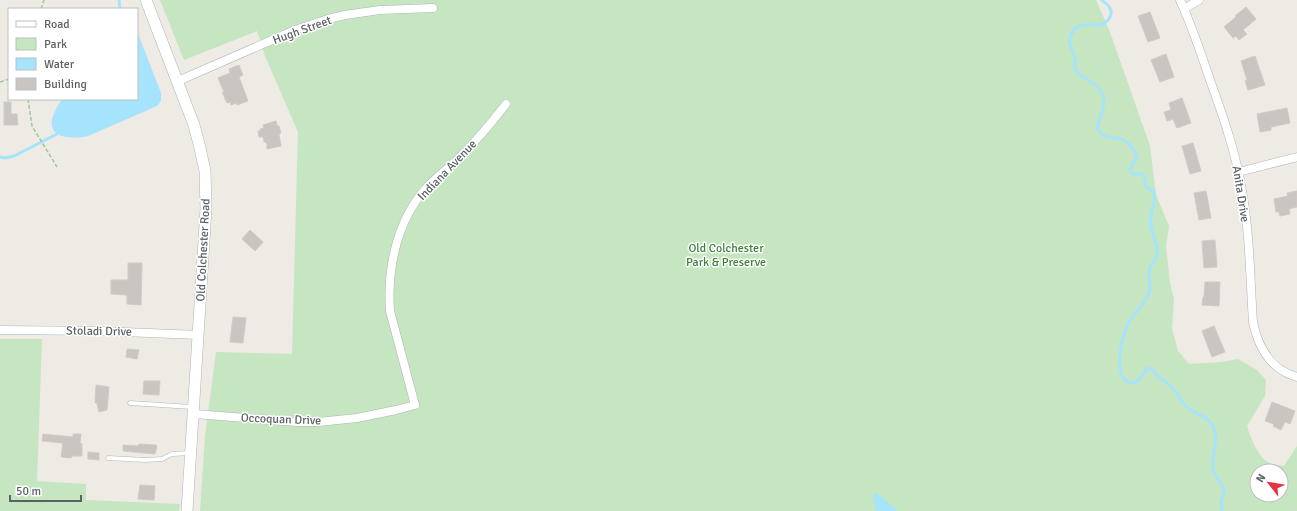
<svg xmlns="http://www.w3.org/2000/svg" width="1297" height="511" font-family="Signika,sans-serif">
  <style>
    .green { fill: #c6e5c1; fill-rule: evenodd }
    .water { fill: #a6e3fc }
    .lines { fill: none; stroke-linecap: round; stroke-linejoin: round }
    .stream { stroke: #a6e3fc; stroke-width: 3 }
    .building { fill: #c9c5c0; stroke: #d3cbc2 }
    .lane-casing { stroke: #b1b5b9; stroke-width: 5 }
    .street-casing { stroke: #b1b5b9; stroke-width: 9 }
    .secondary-casing { stroke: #b0b5b9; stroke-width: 12 }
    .path { stroke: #9cc8a2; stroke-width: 1.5; stroke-dasharray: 4 2; stroke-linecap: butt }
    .lane { stroke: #fff; stroke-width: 4 }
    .street { stroke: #fff; stroke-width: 8 }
    .secondary { stroke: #fff; stroke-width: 11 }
    .labels { text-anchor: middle; stroke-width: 3; stroke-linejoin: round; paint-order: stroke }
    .street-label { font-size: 12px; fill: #5c6164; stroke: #fff }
    .park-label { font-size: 12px; fill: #3e8037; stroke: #fff }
  </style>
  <rect width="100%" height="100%" fill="#eeeae4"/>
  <path class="green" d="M160,0H1096L1110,32L1150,146L1156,195L1169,226L1166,246L1170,283L1174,299L1172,328L1178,351L1189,364L1222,362L1238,359L1257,370L1266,380L1265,396L1247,426C1250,436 1258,457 1268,462C1272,465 1279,465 1284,466L1297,446V511H200L205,436L216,352L292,354L298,132L265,56L257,31L184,60ZM1257,471H1281V495H1257Z
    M0,339H42L37,481L86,484V500L180,504L179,511H0Z"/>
  <path class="water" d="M137,31L161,93V101L157,106L88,136C75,139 48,140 52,119C54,112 58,105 62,99H137Z
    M875,493L879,495L898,511H876L873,496Z"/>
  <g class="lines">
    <path class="stream" d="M119,0L120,9
      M1102,0C1107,5 1114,9 1110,17C1103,31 1087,21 1077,27C1074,29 1072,32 1071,35C1067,44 1073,49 1075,58C1076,61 1075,64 1075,67C1075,77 1096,80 1102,93C1109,106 1094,123 1099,131C1104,139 1113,137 1121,139C1127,140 1135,150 1137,156L1130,169L1131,172L1133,174H1141L1144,176L1146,186L1154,192L1155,196C1154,206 1149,216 1151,226C1152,236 1159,245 1157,256C1155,261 1149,266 1149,272C1148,279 1152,286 1149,293C1144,306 1132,314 1127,326C1122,337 1111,382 1132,383C1139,383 1143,374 1147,369L1151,368C1154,371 1156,375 1159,377C1165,382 1171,385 1175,391C1180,396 1182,404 1188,408C1195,413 1206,416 1211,423C1221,437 1211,454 1213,468C1214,477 1222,482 1224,490C1225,495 1222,497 1221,502C1221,505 1222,508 1222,511
      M0,157L5,158L14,156L57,134"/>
  </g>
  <path class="building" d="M1246,7L1256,19L1243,30L1247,34L1239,40L1236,36L1233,38L1224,27L1236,17L1235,16Z
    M1150,12L1160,38L1148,42L1138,16Z
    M1166,54L1174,77L1160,82L1151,60Z
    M1255,56L1265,85L1248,90L1245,81L1247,80L1241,61Z
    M239,65L243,75L239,77L248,101L237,105L236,103L231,105L230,102L227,103L222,92H224L218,78L230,73L229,69Z
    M1182,98L1191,123L1177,128L1173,119L1167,121L1164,112L1171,110L1169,103Z
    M4,102H11V114H17L18,125H4Z
    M1287,108L1290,123L1271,127V130L1260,132L1257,114Z
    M276,121L277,126H279L281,133L279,134L281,146L267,149V144L265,142H264L263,137H259L258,131H261L260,129L264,128L263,125Z
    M1193,143L1201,171L1190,174L1182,146Z
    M1206,191L1211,218L1199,220L1194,193Z
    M1297,191V207L1289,209L1290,214L1280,216L1279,212H1276L1274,199L1288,196L1287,193Z
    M250,230L263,242L255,251L242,239Z
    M1215,240L1217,267L1204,268L1202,241Z
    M128,263H142L141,305L127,304V295L111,294V280H128Z
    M1205,282H1220L1219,306L1202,305L1203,297H1204Z
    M233,317L246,318L243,343L230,342Z
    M1214,326L1225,352L1212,357L1202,331Z
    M127,349L139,350L137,359L126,357Z
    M144,381H160L159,395L143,394Z
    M96,385L109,387L107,410L99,412L97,403H95Z
    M1272,402L1295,411L1290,424L1285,422L1281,430L1273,426L1274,424L1265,421Z
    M43,434L73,437V434H81L80,443L82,444V456H72L71,458L61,457L63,443L42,441Z
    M139,444L156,445L157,446L155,454L123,451V445L138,446Z
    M88,452L99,453V460L88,459Z
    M140,485L155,486L154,500L138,499Z"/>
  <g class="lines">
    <g class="lane-casing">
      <path id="lane" d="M130,403L192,407
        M108,458L146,460L162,459L172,454L191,453"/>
    </g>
    <g class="street-casing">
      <path id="street" d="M1180,0C1192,26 1201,53 1210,80C1223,116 1236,153 1242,191C1250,234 1250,279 1253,322C1258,347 1271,370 1297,377
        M1184,9L1199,0
        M178,81L295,30L328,19L345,15L380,10L433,8
        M1239,172L1297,157
        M0,330L98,331L199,335
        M194,414L298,422H318L357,418L396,410L415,405L390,311C387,268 397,219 428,186C439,175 451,166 462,155C478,139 492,122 506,104"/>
    </g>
    <g class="secondary-casing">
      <path id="secondary" d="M146,0L194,125L200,148L205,171L206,209L187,511"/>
    </g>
    <path class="path" d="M41,9L44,0
      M0,82L9,79
      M28,99L32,126L57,167"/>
    <use href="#lane" class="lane"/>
    <use href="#street" class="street"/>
    <use href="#secondary" class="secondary"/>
  </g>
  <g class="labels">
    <g class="street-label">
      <text transform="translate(302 30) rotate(-20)" y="4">Hugh Street</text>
      <text transform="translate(447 170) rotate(-46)" y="4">Indiana Avenue</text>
      <text transform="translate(1241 194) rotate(81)" y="4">Anita Drive</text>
      <text transform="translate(203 250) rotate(-87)" y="4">Old Colchester Road</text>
      <text transform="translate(99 331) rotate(1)" y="4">Stoladi Drive</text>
      <text transform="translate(281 419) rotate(2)" y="4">Occoquan Drive</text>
    </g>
    <g class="park-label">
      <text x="726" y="252">Old Colchester<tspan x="726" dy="14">Park &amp; Preserve</tspan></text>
    </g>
  </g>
  <rect x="8" y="8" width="130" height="92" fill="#ffffff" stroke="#bec0c1"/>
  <rect x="16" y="21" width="20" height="6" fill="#ffffff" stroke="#bec0c1"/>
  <text x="44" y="28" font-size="12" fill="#5c6164">Road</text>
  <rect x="16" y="38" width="20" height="12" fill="#c6e5c1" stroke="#bec0c1"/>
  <text x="44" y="48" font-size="12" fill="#5c6164">Park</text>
  <rect x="16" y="58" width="20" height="12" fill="#a6e3fc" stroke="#bec0c1"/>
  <text x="44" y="68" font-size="12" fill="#5c6164">Water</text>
  <rect x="16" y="78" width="20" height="12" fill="#c9c5c0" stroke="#bec0c1"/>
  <text x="44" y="88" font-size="12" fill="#5c6164">Building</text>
  <g transform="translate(1269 483) rotate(301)"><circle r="19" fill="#ffffff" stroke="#bec0c1"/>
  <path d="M0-3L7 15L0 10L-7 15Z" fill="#e33541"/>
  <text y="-6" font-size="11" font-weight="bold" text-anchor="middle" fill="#5c6164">N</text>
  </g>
  <path d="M10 495v6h71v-6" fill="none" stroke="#5c6164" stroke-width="2"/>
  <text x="16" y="495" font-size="12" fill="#5c6164" stroke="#ffffff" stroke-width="3" paint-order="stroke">50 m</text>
</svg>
